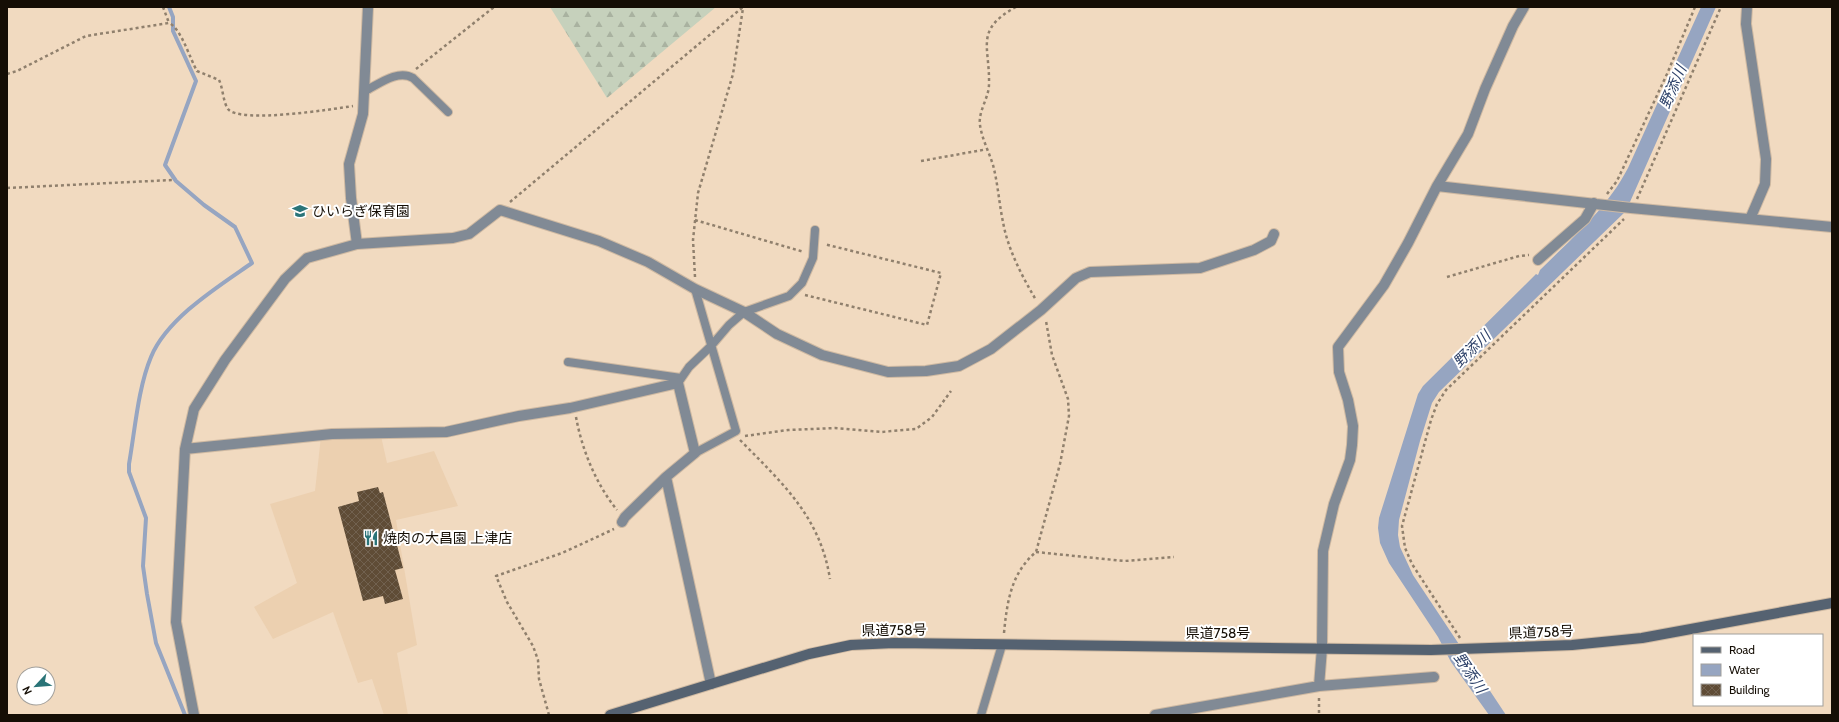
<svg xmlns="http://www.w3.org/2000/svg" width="1839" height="722" font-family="Cabin,'Noto Sans JP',sans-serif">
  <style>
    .built { fill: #ecd0b0 }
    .forest { fill: url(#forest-firs) }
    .water { fill: #96a5c1 }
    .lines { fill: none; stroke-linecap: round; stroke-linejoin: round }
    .stream { stroke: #96a5c1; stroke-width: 4 }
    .building { fill: url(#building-cross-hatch) }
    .service-casing { stroke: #ceb9a2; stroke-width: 10 }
    .minor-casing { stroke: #ceb9a2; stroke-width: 12 }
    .secondary-casing { stroke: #ceb9a2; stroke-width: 12 }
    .path { stroke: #90806d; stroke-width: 2.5; stroke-dasharray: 3 3; stroke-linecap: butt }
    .service { stroke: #818a95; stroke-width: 8 }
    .minor { stroke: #818a95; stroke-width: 10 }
    .secondary { stroke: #556271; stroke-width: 10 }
    .labels { text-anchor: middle; stroke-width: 4; stroke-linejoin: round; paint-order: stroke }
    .poi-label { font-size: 14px; fill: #150e05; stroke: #fff; text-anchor: start }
    .street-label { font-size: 14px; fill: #150e05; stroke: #fff }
    .water-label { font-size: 15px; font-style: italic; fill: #2c4068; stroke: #fff }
  </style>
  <defs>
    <pattern id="forest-firs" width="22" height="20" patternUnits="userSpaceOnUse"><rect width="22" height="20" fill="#c6d1bc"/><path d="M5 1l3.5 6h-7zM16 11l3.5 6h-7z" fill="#a9b2a0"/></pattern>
    <pattern id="building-cross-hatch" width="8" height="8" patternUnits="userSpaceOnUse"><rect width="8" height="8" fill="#5f4c36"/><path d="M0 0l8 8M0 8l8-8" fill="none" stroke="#71614f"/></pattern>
  </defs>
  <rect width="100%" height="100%" fill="#f1dac0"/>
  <path class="built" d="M321,436H381L387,463L434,451L458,506L396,520L417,645L397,653L408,715H384L372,679L358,683L333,612L273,639L254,607L297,583L270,504L315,491Z"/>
  <path class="forest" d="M550,7H716L607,98Z"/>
  <path class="water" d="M1701,7H1716L1626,211L1439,392L1432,403L1420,441L1399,520L1398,535L1400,547L1413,575L1506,715H1489L1451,662L1438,637L1389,563L1380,543L1378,528L1379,518L1418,394L1423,386L1536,274L1538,275L1540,270C1573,237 1606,210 1628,168Z"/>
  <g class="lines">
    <path class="stream" d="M169,7L173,17V31L196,81L165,165L176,181L204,205L235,227L252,263C219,286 167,318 151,357C138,388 135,430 129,464V472L146,518L143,566L147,594L156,643L185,715"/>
  </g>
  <path class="building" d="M378,487L380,493L383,492L403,568L395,570L403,599L385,604L383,596L363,601L338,507L359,501L357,492Z"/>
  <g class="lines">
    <g class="service-casing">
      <path id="service" d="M365,91C379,84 398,69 413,78L448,112
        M568,362L681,378
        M678,383L689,367L711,346L729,325L744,312L789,296L802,283L813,258L815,230
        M695,453L736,431L695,289
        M981,715L1002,645"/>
    </g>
    <g class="minor-casing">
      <path id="minor" d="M1747,7L1746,24L1766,159L1765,184L1750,219
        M1437,186L1631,208L1832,227
        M357,244L351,198L349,164L363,114L368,7
        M1538,260L1585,219L1594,203
        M185,449L332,434L446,432L519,416L570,408L678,383L695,453L666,477L711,684
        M622,522L625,517L666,477
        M1319,686L1322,648L1323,551L1334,504L1350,460L1352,445L1353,426L1348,400L1339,372L1338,347L1384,285L1408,243L1437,186L1468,134L1485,89L1513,26L1524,7
        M194,715L176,622L185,449L194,409L225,360L285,279L307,258L357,244L453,238L469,234L500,210L599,241L648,262L695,289L744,312L777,334L822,355L888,372L926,371L959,366L991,349L1041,310L1076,278L1090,272L1200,268L1254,250L1271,241L1274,234
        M1155,715L1319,686L1434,677"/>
    </g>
    <g class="secondary-casing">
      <path id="secondary" d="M610,715L809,654L851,645L894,643L1431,650L1572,645L1642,638L1832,603"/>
    </g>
    <path class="path" d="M163,7L169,23
      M1016,7C974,30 990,46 989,84C989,98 978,111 980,125C982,139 989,152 993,165C998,184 999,203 1003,222C1008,250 1022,276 1036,300
      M416,69L494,7
      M7,74L17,71L86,36L169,23C181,28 190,59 197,71L219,80C223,88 223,102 228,109C240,124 333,109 353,106
      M921,161L988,149
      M7,188L172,180
      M1607,194L1617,181L1667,74L1695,7
      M1637,199L1721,7
      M510,202L743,7
      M695,220L804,252
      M695,277L693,240L698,193L733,74L743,8
      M1447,277L1519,256L1529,255
      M805,295L927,325L941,273L824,244
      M576,417C582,450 596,484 617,510
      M745,436L788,430L835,428L881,432L916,429L932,417L951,391
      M740,440C782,483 820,516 830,579
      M1036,552L1124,561L1174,557
      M1004,633C1007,602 1011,573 1036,552L1060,464L1069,416L1068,399L1052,355L1046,321
      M1460,638L1412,564L1405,548L1402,526L1431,420L1437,404L1446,390L1624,219
      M1319,698V715
      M549,715L539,679L538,660L533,646L507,602L496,576L562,553L614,529"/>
    <use href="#service" class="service"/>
    <use href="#minor" class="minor"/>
    <use href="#secondary" class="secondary"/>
  </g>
  <defs>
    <g id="school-bare" transform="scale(1.2)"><path d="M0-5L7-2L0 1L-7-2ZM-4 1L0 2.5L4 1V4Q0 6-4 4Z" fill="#2a7478" stroke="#fff" stroke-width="2.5" paint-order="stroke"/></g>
    <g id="restaurant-bare" transform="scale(1.2)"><path d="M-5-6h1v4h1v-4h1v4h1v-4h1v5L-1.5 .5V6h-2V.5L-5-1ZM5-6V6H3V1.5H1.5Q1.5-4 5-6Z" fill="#2a7478" stroke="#fff" stroke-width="2.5" paint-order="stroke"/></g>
  </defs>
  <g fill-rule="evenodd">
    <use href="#school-bare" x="300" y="211"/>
    <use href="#restaurant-bare" x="371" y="538"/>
  </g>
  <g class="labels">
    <g class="poi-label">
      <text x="312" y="216">ひいらぎ保育園</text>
      <text x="383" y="543">焼肉の大昌園 上津店</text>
    </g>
    <g class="street-label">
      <text transform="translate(894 630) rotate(-1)" y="5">県道758号</text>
      <text transform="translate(1541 632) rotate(-2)" y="5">県道758号</text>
      <text x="1218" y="638">県道758号</text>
    </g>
    <g class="water-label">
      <text transform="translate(1673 87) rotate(-66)" y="5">野添川</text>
      <text transform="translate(1472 349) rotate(-44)" y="5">野添川</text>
      <text transform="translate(1470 673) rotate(56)" y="5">野添川</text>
    </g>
  </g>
  <rect width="1839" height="722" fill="none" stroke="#150e05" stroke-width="16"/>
  <rect x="1693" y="634" width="130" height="72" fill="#ffffff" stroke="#a19f9b"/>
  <rect x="1701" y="647" width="20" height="6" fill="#556271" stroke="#a19f9b"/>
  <text x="1729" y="654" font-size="12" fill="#150e05">Road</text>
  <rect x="1701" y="664" width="20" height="12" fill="#96a5c1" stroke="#a19f9b"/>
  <text x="1729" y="674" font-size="12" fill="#150e05">Water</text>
  <rect x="1701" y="684" width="20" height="12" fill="url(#building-cross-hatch)" stroke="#a19f9b"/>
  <text x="1729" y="694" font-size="12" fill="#150e05">Building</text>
  <g transform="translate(36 686) rotate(244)"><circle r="19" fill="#ffffff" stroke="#a19f9b"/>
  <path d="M0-3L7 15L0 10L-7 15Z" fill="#2a7478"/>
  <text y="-6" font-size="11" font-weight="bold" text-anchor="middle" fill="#150e05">N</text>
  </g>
</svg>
